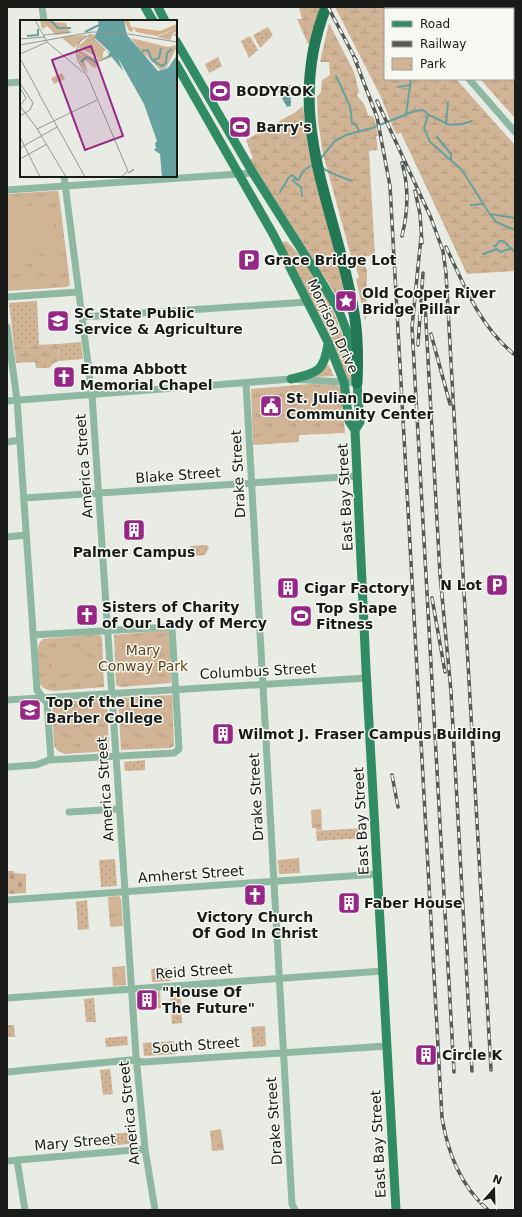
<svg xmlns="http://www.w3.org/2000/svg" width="522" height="1217" font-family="'DejaVu Sans',sans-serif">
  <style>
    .grass { fill: url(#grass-dots) }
    .wetland { fill: url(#wetland-marsh) }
    .cemetery { fill: url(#cemetery-stones) }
    .park { fill: url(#park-tufts) }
    .pitch { fill: #d1b395 }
    .water { fill: url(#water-rules) }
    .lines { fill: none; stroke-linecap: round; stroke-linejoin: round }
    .stream { stroke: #65a2a0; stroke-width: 2 }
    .minor { stroke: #8eb8a2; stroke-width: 7 }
    .major { stroke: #318c65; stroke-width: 9 }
    .highway { stroke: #227854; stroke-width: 11 }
    .rail-casing { stroke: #565955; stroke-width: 3.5 }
    .rail { stroke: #f5f9f1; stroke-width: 2; stroke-dasharray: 6; stroke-linecap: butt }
    .labels { text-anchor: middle; stroke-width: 3; stroke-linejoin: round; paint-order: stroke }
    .poi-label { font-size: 14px; font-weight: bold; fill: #191b18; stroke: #f5f9f1; text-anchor: start }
    .street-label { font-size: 14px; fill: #191b18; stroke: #f5f9f1 }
    .park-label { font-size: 14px; fill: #623f13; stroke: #f5f9f1 }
    .inset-river { fill: none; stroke: #65a2a0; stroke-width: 2 }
    .inset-road { fill: none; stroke: #959892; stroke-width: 1 }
    .view { fill: #972787; fill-opacity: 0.15; stroke: #972787; stroke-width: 2 }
    .inset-edge { fill: none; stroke: #191b18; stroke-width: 2 }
  </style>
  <defs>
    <pattern id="grass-dots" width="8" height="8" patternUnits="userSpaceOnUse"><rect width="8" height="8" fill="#d1b395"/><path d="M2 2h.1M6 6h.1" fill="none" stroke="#b39980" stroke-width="1.8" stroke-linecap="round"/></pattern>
    <pattern id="wetland-marsh" width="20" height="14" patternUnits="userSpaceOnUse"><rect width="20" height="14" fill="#d1b395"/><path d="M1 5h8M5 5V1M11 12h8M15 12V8" fill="none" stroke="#b39980"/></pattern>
    <pattern id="cemetery-stones" width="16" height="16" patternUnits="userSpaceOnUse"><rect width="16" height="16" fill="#d1b395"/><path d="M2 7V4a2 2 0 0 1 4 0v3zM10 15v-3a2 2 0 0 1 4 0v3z" fill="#b39980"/></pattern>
    <pattern id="park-tufts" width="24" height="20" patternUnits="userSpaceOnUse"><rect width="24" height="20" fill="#d1b395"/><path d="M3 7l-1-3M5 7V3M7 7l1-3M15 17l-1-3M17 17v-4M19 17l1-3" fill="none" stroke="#b39980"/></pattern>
    <pattern id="water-rules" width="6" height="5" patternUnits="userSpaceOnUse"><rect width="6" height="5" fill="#65a2a0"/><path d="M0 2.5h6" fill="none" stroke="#528381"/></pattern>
  </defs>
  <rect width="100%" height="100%" fill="#e8ece4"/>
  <path class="grass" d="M268,27L273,35L260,48L253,35Z
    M250,36L258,50L249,58L241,41Z
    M218,57L222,66L209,73L205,64Z
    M286,241C322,273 346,331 352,379L347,380L333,341L282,243Z
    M37,301L39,345L14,346L9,303Z
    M81,342L83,359L59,361L58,344Z
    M328,364L334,376L314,377L323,371Z
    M207,545L209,547L205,555L194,556L190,551V546Z
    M145,760V770L125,771L124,762Z
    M364,828L365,838L317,841L316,831Z
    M299,858L300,873L279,874L278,860Z
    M115,859L117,886L101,887L99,860Z
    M87,900L89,929L78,930L76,902Z
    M168,968L170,981L152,982L151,969Z
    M181,992L182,1023L172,1024L170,993Z
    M94,998L96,1022H86L84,999Z
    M7,1025H14L15,1037H7Z
    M265,1026L266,1046L253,1047L251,1027Z
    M127,1036L128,1045L106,1047L105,1038Z
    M174,1041L175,1054L144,1056L143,1043Z
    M110,1069L113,1094L103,1095L100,1070Z
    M136,1132L137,1143L110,1146L109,1134Z"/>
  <path class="wetland" d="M299,7H321L310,43L308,44L297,19H302Z
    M335,7H395L396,9H385V79H456L515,145V271L467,274L401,133L397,134L394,130L381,97Z
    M416,7H515V118L480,79H513V9H417Z
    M329,23L354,72L359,92L357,95L365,106L368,115L374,117L378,136H376L378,150L369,151L375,255L360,257L367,270L366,319L365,320L356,279L359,278L356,267H354L323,154L318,121L317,97L321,92L322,80L330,75L329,62H320Z
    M303,106L308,147L338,261L348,314L250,160L253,158L246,140L294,113Z
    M58,344L59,361L54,363L49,368H36L35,362L16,363L14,346Z"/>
  <path class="cemetery" d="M7,871H14V873L26,874V893L7,894Z"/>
  <path class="park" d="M52,191H58L59,194L70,285L67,287L7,291V194Z
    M310,384L335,385L341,387L345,433L299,435V442L253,445L251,389Z
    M167,630L170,632L171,683L120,687L116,685L114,635Z
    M99,634L102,637L104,687L53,691C47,690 44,689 40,684C39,671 32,647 43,639Z
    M172,695L174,746L170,748L121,750L118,698Z
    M104,698L107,701L109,751L65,754L58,751L54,746L52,703Z
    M321,809L322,830H316V828H312L311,810Z
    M119,896L121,899L123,926L110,927L108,897Z
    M125,966L126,985L113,986L112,967Z
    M160,991L161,1008L137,1010V994Z
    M221,1129L224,1150L212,1151L210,1131Z"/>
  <path class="pitch" d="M7,201C32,201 59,219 62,245L26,259V261L7,269Z
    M58,255L59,269L37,271L35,257Z
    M50,275L51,286L16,288V278Z
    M296,415H308L309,429L297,430Z
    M80,650L81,667L52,669L51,652Z"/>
  <path class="water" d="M290,85L291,106L287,107L278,91Z"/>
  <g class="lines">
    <path class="stream" d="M336,76L350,106L352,123L356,125L359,131
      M398,87L410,85
      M427,114L450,125L462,124L472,121
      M406,115L411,79
      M446,124L448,102
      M437,137L451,154V160
      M321,158L335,141L346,135L372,128L412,112L422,110L426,112L428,115L424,128L430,142L462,170L489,213L496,222L515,230
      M323,168C328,173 345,178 352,181
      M295,178L293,181L301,187L302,196
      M280,192L289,177L292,175L298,180L299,179L303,171L312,165
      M471,205L483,204
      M490,214L515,218
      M494,246H496L499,241H503L515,252
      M483,254L497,249L500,252L510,249"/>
    <path class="minor" d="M42,7L44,21
      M406,7L408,9
      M469,79L515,132
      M7,83L21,82
      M64,176L92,395L136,1056L145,1149L155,1210
      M7,190L253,173
      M7,297L78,292
      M82,317L308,302
      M7,327L17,400L37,690L47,703L51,760
      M246,383L292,1204L295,1210
      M7,401L291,379L357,383
      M7,442L20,440
      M24,498L358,476
      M7,537L26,535
      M7,700L367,678
      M7,767L36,765L49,760L174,753L179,749L172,628L169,627L33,635
      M69,812L119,809
      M7,900L378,874
      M7,998L383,971
      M7,1072L130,1060L143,1062L387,1046
      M17,1160L25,1210
      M7,1161L145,1149"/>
    <path class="major" d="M145,7L153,21
      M158,7L165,21
      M176,41L253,173L317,274L339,311L347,332L357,383L360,422L355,430
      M176,64L273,234L328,342L344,382L349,421L355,430
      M291,379C317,373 324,372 328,344
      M355,430L366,669L396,1210"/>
    <path class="highway" d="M326,7C281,122 338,208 355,319C358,340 358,361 357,383"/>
    <g class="rail-casing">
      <path id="rail" d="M328,7L357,62
        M354,57L377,117L390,186L442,1118C448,1153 460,1185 488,1210
        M377,101L431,218L443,251L446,273L491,1070
        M415,191L420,214L422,243
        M402,236C408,212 409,187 402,163
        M421,237L412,327L454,1072
        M446,247C465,287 480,327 515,355
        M425,305L440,574L451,692L472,1071
        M431,334L450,404
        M418,345L423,273
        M432,598L445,672
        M392,775L398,807"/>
    </g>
    <use href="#rail" class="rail"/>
  </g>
  <defs>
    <g id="stadium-square" transform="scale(1.15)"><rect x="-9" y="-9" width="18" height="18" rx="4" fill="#972787" stroke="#f5f9f1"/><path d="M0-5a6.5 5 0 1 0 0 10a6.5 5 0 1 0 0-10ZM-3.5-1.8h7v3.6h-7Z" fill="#fff"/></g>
    <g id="parking-square" transform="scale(1.15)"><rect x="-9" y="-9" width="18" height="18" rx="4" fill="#972787" stroke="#f5f9f1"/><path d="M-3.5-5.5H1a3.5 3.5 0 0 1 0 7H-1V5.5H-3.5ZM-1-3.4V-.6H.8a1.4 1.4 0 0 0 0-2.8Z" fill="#fff"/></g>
    <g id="sight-square" transform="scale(1.15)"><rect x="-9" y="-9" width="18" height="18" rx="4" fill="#972787" stroke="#f5f9f1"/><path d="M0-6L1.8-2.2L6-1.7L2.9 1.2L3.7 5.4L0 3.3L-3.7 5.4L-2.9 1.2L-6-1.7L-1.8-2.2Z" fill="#fff"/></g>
    <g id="university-square" transform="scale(1.15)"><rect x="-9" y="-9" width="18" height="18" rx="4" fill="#972787" stroke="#f5f9f1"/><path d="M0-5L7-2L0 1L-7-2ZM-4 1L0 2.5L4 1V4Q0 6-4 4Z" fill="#fff"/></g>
    <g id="church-square" transform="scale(1.15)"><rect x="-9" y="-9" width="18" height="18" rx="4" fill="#972787" stroke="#f5f9f1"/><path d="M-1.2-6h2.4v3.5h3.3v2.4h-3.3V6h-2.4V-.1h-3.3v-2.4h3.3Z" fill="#fff"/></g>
    <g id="civic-square" transform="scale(1.15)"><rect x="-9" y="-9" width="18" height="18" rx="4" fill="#972787" stroke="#f5f9f1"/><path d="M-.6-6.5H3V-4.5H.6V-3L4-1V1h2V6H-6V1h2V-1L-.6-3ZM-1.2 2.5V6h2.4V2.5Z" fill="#fff"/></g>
    <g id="building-square" transform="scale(1.15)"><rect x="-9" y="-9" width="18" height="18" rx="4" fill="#972787" stroke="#f5f9f1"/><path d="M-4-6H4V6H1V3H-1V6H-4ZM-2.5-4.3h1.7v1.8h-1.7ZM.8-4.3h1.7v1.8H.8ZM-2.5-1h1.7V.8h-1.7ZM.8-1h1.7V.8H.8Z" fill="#fff"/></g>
  </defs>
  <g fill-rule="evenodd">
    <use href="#stadium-square" x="220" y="91"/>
    <use href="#stadium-square" x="240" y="127"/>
    <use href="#parking-square" x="249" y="260"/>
    <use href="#sight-square" x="346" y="301"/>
    <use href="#university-square" x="58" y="321"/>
    <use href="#church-square" x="64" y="377"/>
    <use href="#civic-square" x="271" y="406"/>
    <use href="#building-square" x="134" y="530"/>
    <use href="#parking-square" x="497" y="585"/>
    <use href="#building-square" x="288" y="588"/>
    <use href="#church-square" x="87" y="615"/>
    <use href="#stadium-square" x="301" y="616"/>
    <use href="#university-square" x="30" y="710"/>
    <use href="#building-square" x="223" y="734"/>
    <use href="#church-square" x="255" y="895"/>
    <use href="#building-square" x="349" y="903"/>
    <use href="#building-square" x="147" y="1000"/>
    <use href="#building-square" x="426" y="1055"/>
  </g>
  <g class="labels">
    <g class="poi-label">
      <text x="236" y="96">BODYROK</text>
      <text x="256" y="132">Barry's</text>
      <text x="264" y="265">Grace Bridge Lot</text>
      <text x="362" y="298">Old Cooper River<tspan x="362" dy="16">Bridge Pillar</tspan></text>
      <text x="74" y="318">SC State Public<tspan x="74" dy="16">Service &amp; Agriculture</tspan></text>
      <text x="80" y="374">Emma Abbott<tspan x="80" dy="16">Memorial Chapel</tspan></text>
      <text x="286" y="403">St. Julian Devine<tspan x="286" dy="16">Community Center</tspan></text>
      <text x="134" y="557" text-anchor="middle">Palmer Campus</text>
      <text x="482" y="590" text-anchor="end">N Lot</text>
      <text x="304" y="593">Cigar Factory</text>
      <text x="102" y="612">Sisters of Charity<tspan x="102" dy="16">of Our Lady of Mercy</tspan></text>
      <text x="316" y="613">Top Shape<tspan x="316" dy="16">Fitness</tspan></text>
      <text x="46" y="707">Top of the Line<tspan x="46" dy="16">Barber College</tspan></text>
      <text x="238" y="739">Wilmot J. Fraser Campus Building</text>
      <text x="364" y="908">Faber House</text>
      <text x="255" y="922" text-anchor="middle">Victory Church<tspan x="255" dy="16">Of God In Christ</tspan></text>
      <text x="162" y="997">"House Of<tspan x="162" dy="16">The Future"</tspan></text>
      <text x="442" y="1060">Circle K</text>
    </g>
    <g class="street-label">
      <text transform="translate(333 326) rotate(65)" y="5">Morrison Drive</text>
      <text transform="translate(84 466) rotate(-94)" y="5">America Street</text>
      <text transform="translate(238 474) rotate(-93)" y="5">Drake Street</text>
      <text transform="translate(178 475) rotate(-4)" y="5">Blake Street</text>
      <text transform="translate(345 497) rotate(-93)" y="5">East Bay Street</text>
      <text transform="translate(258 671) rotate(-3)" y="5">Columbus Street</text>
      <text transform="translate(105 789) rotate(-94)" y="5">America Street</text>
      <text transform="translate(256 797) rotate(-93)" y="5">Drake Street</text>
      <text transform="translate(361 821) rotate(-93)" y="5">East Bay Street</text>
      <text transform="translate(191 874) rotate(-4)" y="5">Amherst Street</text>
      <text transform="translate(194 971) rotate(-4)" y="5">Reid Street</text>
      <text transform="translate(196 1045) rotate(-4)" y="5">South Street</text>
      <text transform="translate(129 1113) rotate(-96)" y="5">America Street</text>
      <text transform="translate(274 1121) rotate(-94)" y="5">Drake Street</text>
      <text transform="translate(75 1142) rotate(-5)" y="5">Mary Street</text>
      <text transform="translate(378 1144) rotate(-93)" y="5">East Bay Street</text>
    </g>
    <g class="park-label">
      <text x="143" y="655">Mary<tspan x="143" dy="16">Conway Park</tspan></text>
    </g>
  </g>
  <g transform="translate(20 20)">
    <rect width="157" height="157" fill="#e8ece4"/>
    <path d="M104,0H109L111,7L140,11L157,4V8L137,16L116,12L114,8L112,12L109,11Z" fill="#d5b28d"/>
    <path d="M20,0L46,3L50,13L36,15L27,6L22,9ZM157,8V16H153L156,12H154L150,20L137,17ZM75,14V19L86,30L83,32V38L90,35L86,31L89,32L92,37L78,42L79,46L74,48L64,39L68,54L60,43L57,33L64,38L57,32V28L78,41L77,37L58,27L70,15ZM67,15L54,28L41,17ZM111,18L148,27L157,25V27L146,48L140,50L124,33L131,45Z" fill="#d1b395"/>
    <path d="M42,53L45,59L34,64L31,58Z" fill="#d1b395"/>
    <path d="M78,0H104L107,15L138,51L148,48L157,35V157H142L140,134L134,130L136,128L135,123L137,121L124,84L98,38L103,51L91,36L77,43L88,36L90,32L75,18L66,22L74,19L79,6Z" fill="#65a2a0"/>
    <path class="inset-river" d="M30,0L38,8H51M65,12L79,5M7,16L18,15V9M122,31L128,30L132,40L142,46L146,43L147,33L152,29M133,40L139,38L141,28M61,42L67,37L77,43M143,135L150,134L157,141"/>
    <path class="inset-road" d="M15,0L27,22L64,53M24,15L51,12M0,19L25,17M0,25L72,12L102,13L157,22M0,34L27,22M1,40L20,75M68,57L108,151L101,157M69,59L58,41L56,31L60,21L71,14M0,63L13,83L10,90L0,96M19,74L65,157M0,86L16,107L46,157M0,86L6,78L0,68M17,109L77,80M0,117L20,157M0,128L37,107M0,139L27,124M114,150L108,153L114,149"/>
    <path class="view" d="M71,26L103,116L65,130L32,40Z"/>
    <rect width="157" height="157" class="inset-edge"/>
  </g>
  <rect width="522" height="1217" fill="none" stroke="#191b18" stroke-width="16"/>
  <rect x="384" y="8" width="130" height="72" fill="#f5f9f1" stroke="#9da09a"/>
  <rect x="392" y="21" width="20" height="6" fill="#318c65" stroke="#9da09a"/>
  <text x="420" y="28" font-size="12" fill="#191b18">Road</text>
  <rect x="392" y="41" width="20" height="6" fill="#565955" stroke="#9da09a"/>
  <text x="420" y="48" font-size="12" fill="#191b18">Railway</text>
  <rect x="392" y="58" width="20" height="12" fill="url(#park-tufts)" stroke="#9da09a"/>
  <text x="420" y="68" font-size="12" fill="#191b18">Park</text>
  <g transform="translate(494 1189) rotate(20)" stroke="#f5f9f1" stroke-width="3" paint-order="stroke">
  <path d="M0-3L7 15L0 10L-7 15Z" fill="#191b18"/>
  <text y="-6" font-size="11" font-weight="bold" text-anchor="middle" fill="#191b18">N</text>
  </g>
</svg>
